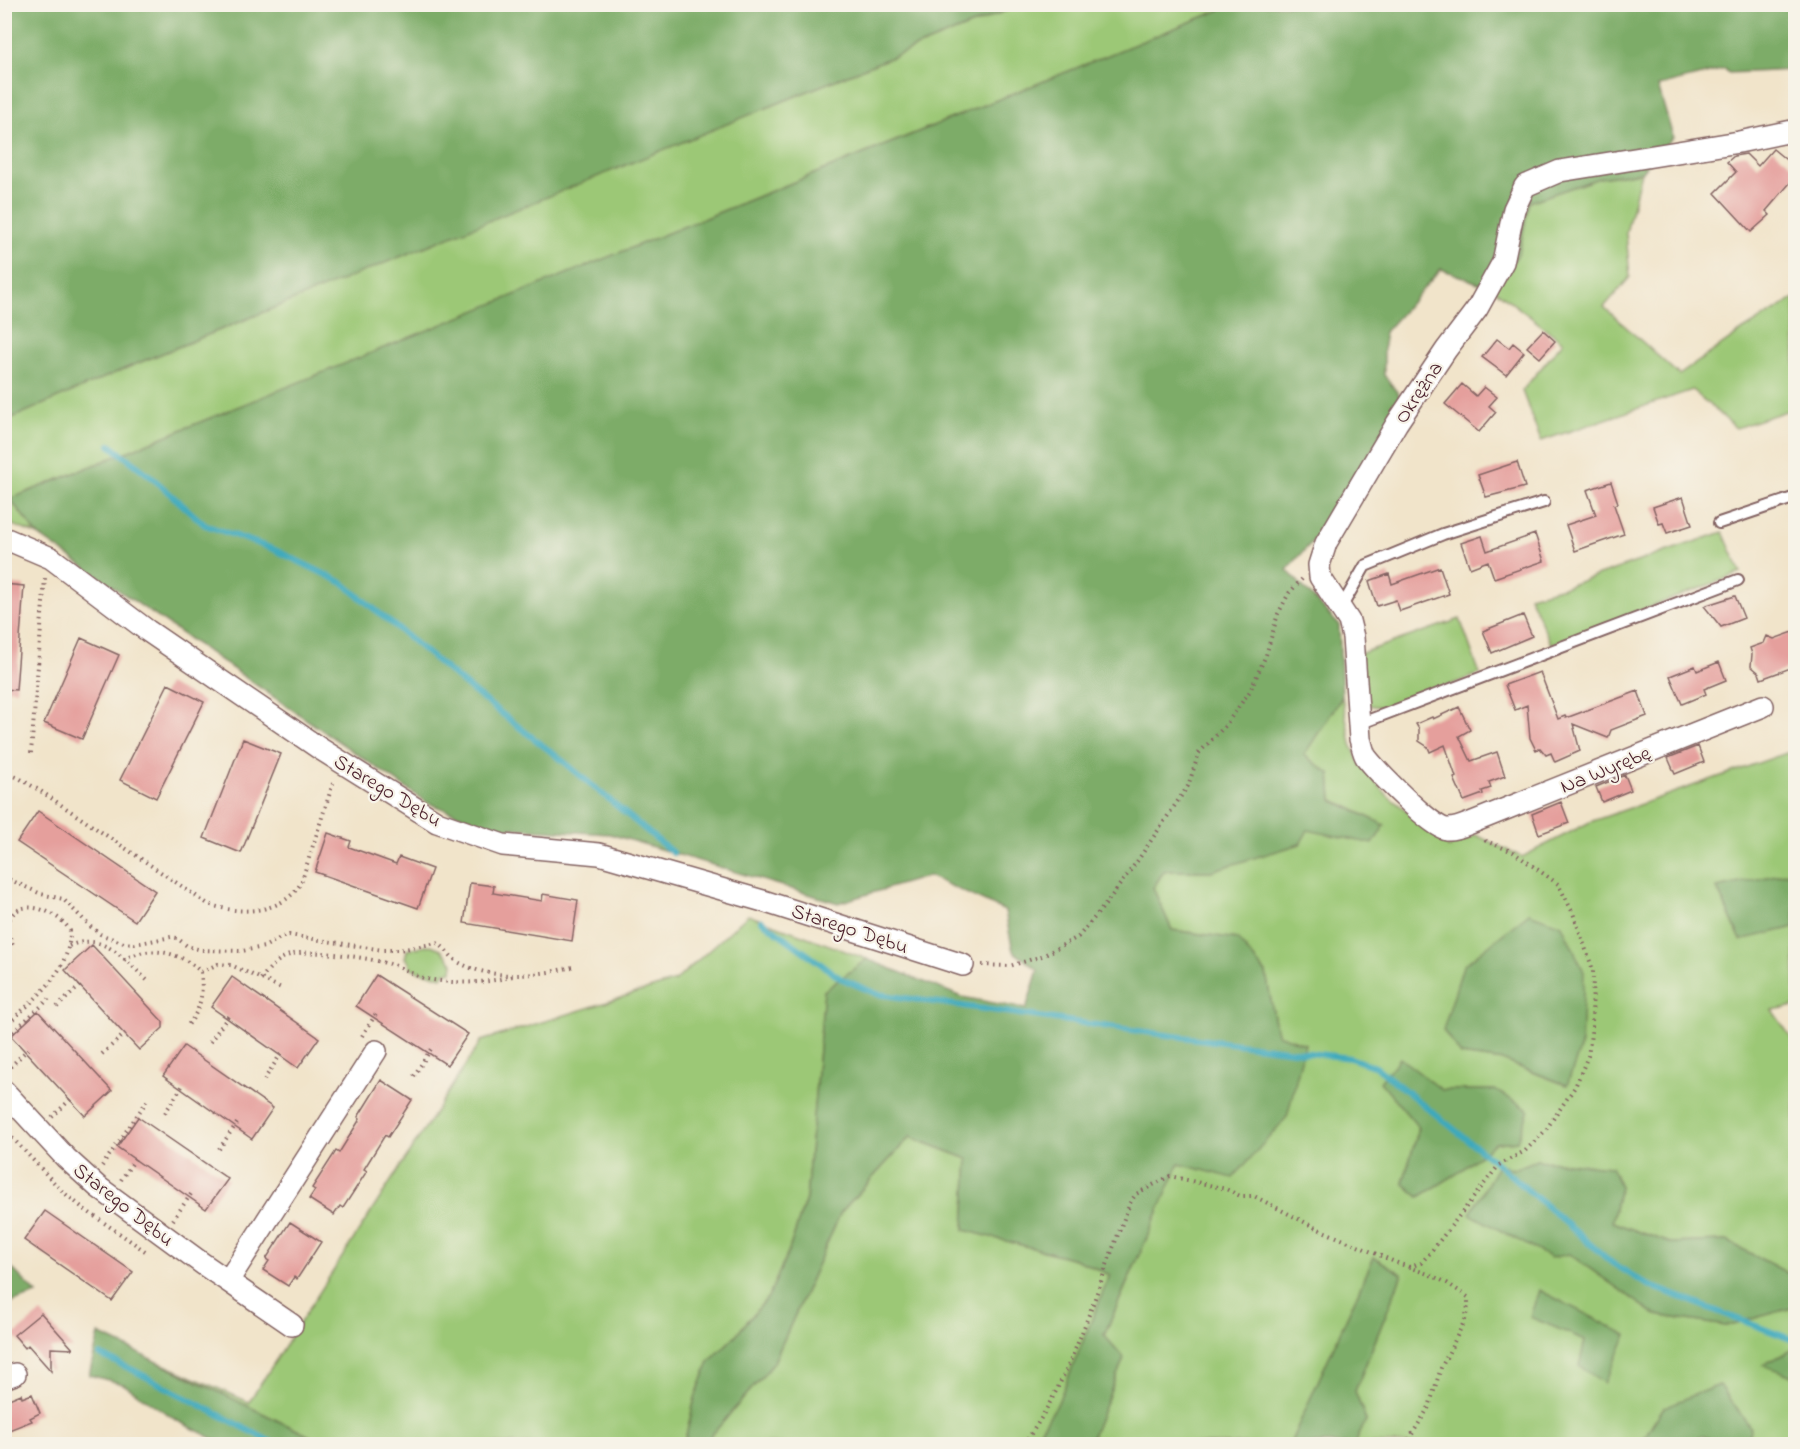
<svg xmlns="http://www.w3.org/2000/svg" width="1800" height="1449" font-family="'Indie Flower',sans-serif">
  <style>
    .green { fill: #9cc876; stroke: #737450; stroke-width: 1.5; fill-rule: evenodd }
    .forest { fill: #7dac67; stroke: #646649; stroke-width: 1.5 }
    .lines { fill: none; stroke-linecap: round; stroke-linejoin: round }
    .stream { stroke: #3ca9bc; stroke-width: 6 }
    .building { fill: #e59f9c }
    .service-casing { stroke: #846463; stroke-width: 14 }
    .minor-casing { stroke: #846463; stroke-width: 24 }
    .path { stroke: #846463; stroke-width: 4; stroke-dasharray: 1.5 4.5; stroke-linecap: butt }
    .service { stroke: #fff; stroke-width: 10 }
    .minor { stroke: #fff; stroke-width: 21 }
    .labels { text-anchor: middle; stroke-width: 4.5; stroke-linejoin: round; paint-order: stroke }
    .street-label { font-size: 21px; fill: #4a1f2b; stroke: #f7f3e8 }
  </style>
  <rect width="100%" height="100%" fill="#f7f3e8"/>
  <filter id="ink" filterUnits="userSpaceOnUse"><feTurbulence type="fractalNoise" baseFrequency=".0167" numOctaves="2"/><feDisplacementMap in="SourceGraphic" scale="12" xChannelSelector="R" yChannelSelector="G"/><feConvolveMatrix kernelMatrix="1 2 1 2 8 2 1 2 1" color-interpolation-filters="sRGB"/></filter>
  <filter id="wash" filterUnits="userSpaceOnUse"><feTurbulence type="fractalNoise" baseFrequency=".008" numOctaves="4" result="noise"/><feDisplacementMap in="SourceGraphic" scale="24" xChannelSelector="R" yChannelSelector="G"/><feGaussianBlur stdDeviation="1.35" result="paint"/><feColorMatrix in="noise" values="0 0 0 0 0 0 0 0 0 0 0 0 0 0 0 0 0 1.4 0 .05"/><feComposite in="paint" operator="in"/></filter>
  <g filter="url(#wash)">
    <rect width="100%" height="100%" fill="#f1e4ca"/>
    <path class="green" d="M1020,5H1232L10,499L38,535L5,522L4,421L131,366Z
      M1641,172L1626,233L1630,277L1604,307L1679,375L1742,331L1795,298V408L1736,428L1692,390L1541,441L1522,391L1563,342L1494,289L1519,253L1529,202L1599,178Z
      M1723,532L1741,573L1551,644L1529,596L1567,586Z
      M1460,619L1480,674L1385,708L1368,705L1359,654Z
      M1342,697L1351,744L1360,764L1388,796L1439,836L1466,840L1476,835L1522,857L1590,822L1795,750V871L1717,888L1741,940L1795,927V1006L1772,1010L1795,1043V1277L1727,1241L1670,1243L1612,1222L1620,1186L1537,1160L1514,1169L1569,1254L1656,1315L1726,1326L1795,1307V1348L1764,1365L1795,1377V1444H1744L1751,1428L1664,1407L1640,1444H1355L1366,1420L1355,1391L1402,1274L1374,1257L1290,1444H1089L1124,1358L1104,1336L1179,1164L1305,1044L1277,1034L1266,973L1237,939L1172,930L1153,888L1164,871H1211L1308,830L1384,825L1332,799L1330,774L1303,755ZM1581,1046L1566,1085L1504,1061L1461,1055ZM1442,1090H1495L1517,1141L1495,1143L1458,1173L1419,1197L1403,1183L1419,1128Z
      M748,915L867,959L824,991L806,1199L789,1250L769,1296L735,1336L709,1362L695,1398L684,1444H326L149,1358L249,1402L481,1041L675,981Z
      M431,945L441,949L453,963L452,971L444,973L442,977L417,971L409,966L410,963L405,958L407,950Z
      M910,1137L968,1159L964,1230L1075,1259L1110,1275L1057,1405L1031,1444H704L773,1364L841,1212Z"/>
    <path class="forest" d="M5,4H1020V5L131,366L5,421Z
      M1232,5H1795V70L1728,73L1725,69L1658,86L1673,137L1641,172L1599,178L1529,202L1519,253L1494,289L1441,269L1384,333V375L1403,400L1319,534L1287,570L1339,625L1342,697L1304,755L1330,774L1332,800L1385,825L1373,844L1308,830L1300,844L1211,871H1164L1153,888L1172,930L1237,939L1266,973L1277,1034L1305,1044L1287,1117L1233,1178L1179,1164L1104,1335L1124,1358L1089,1444H1031L1057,1405L1110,1275L1075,1259L964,1230L968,1159L910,1137L841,1212L773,1364L704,1444H684L695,1398L709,1362L735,1336L769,1296L789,1250L806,1199L824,991L867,959L962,997L1026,1009L1038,970L1013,951L1005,911L929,876L838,903L610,834L491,827L428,803L38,535L10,499Z
      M1795,871V927L1741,940L1717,888Z
      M1529,913L1562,925L1584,972L1581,1046L1567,1085L1504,1061L1461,1055L1443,1030L1463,966Z
      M1400,1058L1442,1090H1495L1529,1110L1517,1141L1495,1143L1458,1173L1419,1197L1403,1183L1419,1128L1380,1082Z
      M1537,1160L1611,1167L1620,1186L1612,1222L1670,1243L1727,1241L1795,1277V1307L1726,1326L1656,1315L1569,1254L1551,1258L1470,1214L1499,1164L1514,1169Z
      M1374,1257L1402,1274L1355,1391L1366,1420L1355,1444H1290Z
      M4,1261H5L37,1294L5,1305Z
      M1539,1290L1627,1335L1604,1383L1579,1366L1585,1340L1530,1317Z
      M99,1334L326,1444H224L178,1421L123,1384L89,1375Z
      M1795,1348V1377L1763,1365Z
      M1719,1385L1751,1428L1744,1444H1725L1701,1436L1697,1444H1640L1664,1407Z"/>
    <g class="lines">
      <path class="stream" d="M110,445L149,475L205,525L273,549L343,583L475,693L563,761L673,853
        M762,921L840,978L877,994L1174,1036L1350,1058L1376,1067L1499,1165L1612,1263L1648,1285L1796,1341
        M100,1355L133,1370L275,1444"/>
    </g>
    <g id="blocks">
      <path class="building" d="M1773,149L1796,168V176L1766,211L1770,215L1751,232L1715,193L1736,172L1727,162L1734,156L1746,154L1758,166Z
        M1543,330L1555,341L1540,358L1527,347Z
        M1497,339L1509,348L1513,343L1524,352L1506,375L1482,357Z
        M1462,384L1476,396L1484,387L1497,397L1489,406L1496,412L1479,432L1445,404Z
        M1517,462L1525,487L1486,497L1478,475Z
        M1611,482L1618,503L1614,505L1624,534L1575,551L1566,525L1596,515L1587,490Z
        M1683,497L1692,525L1667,533L1663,523L1659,524L1653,507Z
        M1535,534L1544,561L1494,578L1488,561L1470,568L1461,543L1482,536L1487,551Z
        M1440,567L1449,594L1400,611L1396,600L1377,606L1369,581L1389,574L1392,584Z
        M4,584L24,586L16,690L4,689Z
        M1735,596L1744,618L1721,627L1704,606Z
        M1523,615L1532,636L1492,653L1483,631Z
        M1796,631V666L1761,679L1759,673L1751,666L1752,654L1750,648L1764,643L1767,636L1774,639Z
        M81,638L119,655L82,739L44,723Z
        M1719,662L1726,680L1704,689L1706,694L1682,704L1670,676L1695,666L1697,671Z
        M1540,672L1558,719L1565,716L1566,718L1638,691L1647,716L1611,730L1608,738L1573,724L1580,751L1555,762L1551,753L1546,755L1540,748L1536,750L1530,738L1527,705L1515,710L1505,685Z
        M168,684L204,702L156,798L120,780Z
        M1459,707L1470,730L1459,736L1471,761L1497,752L1505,776L1489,782L1491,788L1482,791L1483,794L1464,801L1454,778L1456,777L1445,745L1430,752L1428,747L1419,741V729L1416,724L1432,717L1433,719Z
        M243,739L281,754L241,853L204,838Z
        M1698,746L1704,762L1675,774L1668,758Z
        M1625,775L1631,790L1602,802L1596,787Z
        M1561,802L1569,823L1539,834L1532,814Z
        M38,811L155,891L135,921L17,842Z
        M328,833L351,841L349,847L396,864L399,857L432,869L418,908L315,872Z
        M470,883L494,886L493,893L542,901L543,894L578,900L572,941L464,923Z
        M92,945L163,1022V1028L139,1050L65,970Z
        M376,975L468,1034L447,1065L356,1006Z
        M232,977L319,1038L298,1068L211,1007Z
        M38,1011L112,1091L85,1116L11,1036Z
        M184,1046L273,1108L252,1139L163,1076Z
        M381,1080L412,1100L388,1137L385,1135L364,1169L367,1171L343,1208L340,1206L334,1215L309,1199L315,1190L312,1188L336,1151L339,1153L360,1119L358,1117Z
        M138,1117L228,1179L206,1209L117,1147Z
        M45,1211L133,1272L112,1301L24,1240Z
        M290,1222L321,1242L297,1279L294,1277L288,1286L263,1270L269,1261L266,1259Z
        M41,1313L73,1349L51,1348V1371L28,1345L25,1348L14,1335Z
        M21,1394L22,1398L32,1394L40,1413L30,1418L32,1421L4,1432V1401Z"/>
    </g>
  </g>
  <g filter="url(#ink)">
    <use href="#blocks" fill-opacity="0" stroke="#846463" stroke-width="1.5"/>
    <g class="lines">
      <g class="service-casing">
        <path id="service" d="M1719,523L1796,497
          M1341,608L1365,566L1443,534L1544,502
          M1359,724L1738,580"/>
      </g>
      <g class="minor-casing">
        <path id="minor" d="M4,538L51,558L148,631L319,748L437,822L503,845L599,854L763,901L963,965
          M1763,706L1473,822C1465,825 1455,830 1446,829C1430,826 1377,771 1366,757C1363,752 1362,745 1360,739L1353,637L1349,621L1320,577L1319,565L1326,543L1397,423L1446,350L1477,309L1503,262L1514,209L1525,186L1560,171L1739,142L1792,131L1796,133
          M4,1091L66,1158L98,1187L203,1264L292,1325
          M228,1281L376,1051
          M4,1378L15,1374"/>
      </g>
      <path class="path" d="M31,753L45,578
        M4,772L19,778L42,792L208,904C239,915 282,915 301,883L334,780
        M4,877L41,894L63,899L91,927L100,934L124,943L135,944L171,937L177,938L187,946L201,950L242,951L264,947L282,937L289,935L382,950H399L437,943C446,948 450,957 458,962C491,981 537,976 572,967
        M5,927L14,946
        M69,946C103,931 124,959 148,981
        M124,960C148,944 181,952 201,972C203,992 202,1008 188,1025
        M982,965L1010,966L1042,956L1078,937L1105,905L1138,860L1188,786L1199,753L1225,726L1250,691L1266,655L1278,614L1289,593L1302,579
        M201,972L218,964L231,965L281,988
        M261,979C269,968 280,957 293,954C315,949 371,958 393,965C405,969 415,976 427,979C456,984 485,984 513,976
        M57,1007L83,983
        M4,1027C33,1000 70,974 70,931C63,916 30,899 15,912C10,916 8,923 6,929
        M362,1036L376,1014
        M4,1040L49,999
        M210,1042L229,1015
        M102,1054L128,1031
        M6,1071L28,1049
        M414,1076L431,1049
        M264,1080L282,1052
        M165,1113L183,1085
        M52,1117L73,1097
        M4,1129L62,1191L84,1209L148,1253
        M219,1149L237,1123
        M102,1166L147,1101
        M121,1180L137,1156
        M173,1220L191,1194
        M1409,1267L1421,1263L1430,1253L1499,1165L1525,1151L1545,1131L1575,1087L1588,1056L1592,1027L1593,970L1573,913L1558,884L1513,852L1486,841L1484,837
        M322,1444L329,1442L343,1444
        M1024,1444C1076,1372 1098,1282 1131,1201L1136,1194L1170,1176L1226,1189L1240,1196H1254L1316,1228L1395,1262L1433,1276L1447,1283L1468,1297V1306L1465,1320L1441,1368L1429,1407L1406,1444"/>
      <use href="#service" class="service"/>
      <use href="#minor" class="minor"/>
    </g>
  </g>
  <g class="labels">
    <g class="street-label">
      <text transform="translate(1418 392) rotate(-56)" y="7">Okrężna</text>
      <text transform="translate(1605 769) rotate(-22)" y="7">Na Wyrębę</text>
      <text transform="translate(388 790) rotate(31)" y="7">Starego Dębu</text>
      <text transform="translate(850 928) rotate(18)" y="7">Starego Dębu</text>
      <text transform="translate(124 1204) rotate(38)" y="7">Starego Dębu</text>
    </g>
  </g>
  <rect width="1800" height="1449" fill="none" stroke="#f7f3e8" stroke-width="24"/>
</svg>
